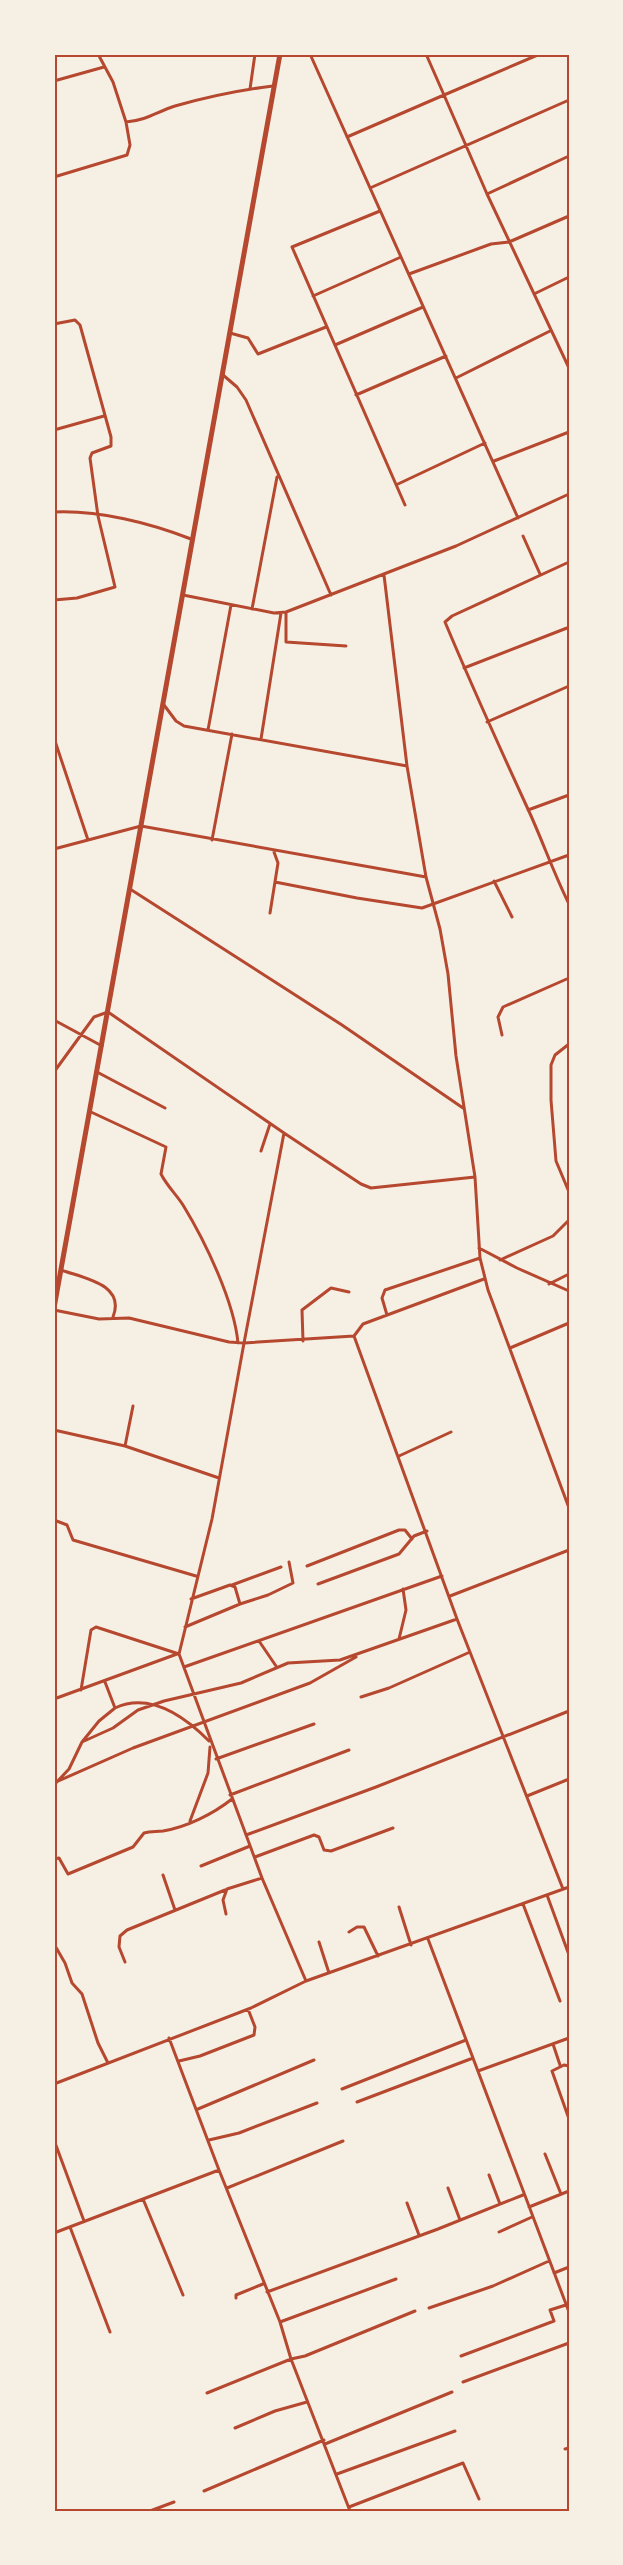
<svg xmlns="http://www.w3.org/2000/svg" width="623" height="2565" font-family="Karla,sans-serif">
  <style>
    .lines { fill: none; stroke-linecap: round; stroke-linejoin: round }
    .minor { stroke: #b5482f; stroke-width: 3 }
    .trunk { stroke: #b5482f; stroke-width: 5 }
    .neatline { fill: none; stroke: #b5482f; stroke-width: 2 }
  </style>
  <rect width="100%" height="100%" fill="#f6efe4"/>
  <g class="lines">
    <path class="minor" d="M98,54L113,82L126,122C148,120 156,112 175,106C207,97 240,90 273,86
      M310,54L518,518
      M426,54L444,95L540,54
      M54,81L104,67
      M250,89L255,54
      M347,137L444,95L487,194L569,368
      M54,177L127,155L130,145L126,122
      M370,188L569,100
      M487,194L569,156
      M380,211L292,247L405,505
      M409,274L491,244L509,242L569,216
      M534,294L569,277
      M313,296L401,257
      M54,324L75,320L80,325L111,437V446L92,453L90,458L98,516L115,587L77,598L54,600
      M230,333L248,338L258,354L326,327
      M335,345L423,307
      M223,375L237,387L246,400L331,595
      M456,378L550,331
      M356,395L446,356
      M54,430L104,416
      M494,461L569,432
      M398,484L485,443
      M54,512C99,510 150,523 191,539
      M523,536L540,574
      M569,562L452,616L445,622C471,684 499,746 527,807C542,839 553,872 569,904
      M384,575L407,766L426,877L440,929L448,974L456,1056L475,1177L480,1258L488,1290L569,1508
      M183,595L274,613L286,612L456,546L569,494
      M252,609L277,477
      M286,612V642L346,646
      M464,668L567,628
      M164,705L176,721L184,726L407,766
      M487,722L569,686
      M54,725V739
      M208,730L231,605
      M54,738L88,840
      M261,739L281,613
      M528,810L569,795
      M212,840L232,734
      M54,849L141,826L426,877
      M494,881L512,917
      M275,882L357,898L422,908L569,855
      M130,889L342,1025L463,1108
      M270,913L278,863L274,852
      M54,1020L102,1046
      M502,1035L498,1017L503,1007L569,978
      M569,1044L555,1055L551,1065V1100L556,1161L569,1192
      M54,1072L94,1017L108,1012L284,1133L244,1343L229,1342L129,1318L99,1319L54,1310
      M97,1072L165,1108
      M91,1112L166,1147L161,1174C167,1186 176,1194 183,1205C205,1241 234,1301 238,1343
      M284,1133L361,1184L371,1188L475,1177
      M261,1151L270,1124
      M479,1248L517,1268L569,1291
      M500,1260L553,1236L569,1220
      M61,1270C83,1278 126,1284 113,1317
      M484,1279L363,1324L354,1336L457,1619L563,1889
      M549,1284L569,1274
      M387,1315L382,1298L385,1290L480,1258
      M303,1341L302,1310L331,1288L349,1292
      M510,1348L569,1323
      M54,1430L125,1446L219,1478
      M125,1446L133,1406
      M399,1456L451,1432
      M54,1520L67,1525L73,1540L196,1576
      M307,1566L399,1530H405L412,1539
      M318,1584L399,1554L414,1536L427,1531
      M232,1585L281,1567
      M450,1596L569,1550
      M191,1599L230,1585L235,1587L240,1604L268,1595L293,1583L289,1562
      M185,1627L240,1604
      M399,1639L406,1610L403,1589
      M259,1641L276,1666
      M184,1667L442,1576
      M81,1690L91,1630L96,1627L179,1654
      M361,1697L389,1688L470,1652
      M54,1699L177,1654
      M115,1708C150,1692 185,1717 209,1741
      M82,1742L113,1728L138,1710L164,1701L241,1683L288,1663L340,1660L457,1619
      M216,1759L314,1724
      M56,1782L133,1748L310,1683L356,1657
      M54,1785L69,1769L82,1742L99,1721L115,1708L105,1682
      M230,1795L349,1750
      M527,1796L569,1779
      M190,1821L208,1773L210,1747
      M246,1835L376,1787L569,1711
      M255,1857L314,1835L319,1837L324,1850L331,1851L393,1828
      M54,1859L59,1858L68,1874L133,1847L144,1833C151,1831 156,1832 163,1831C187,1827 213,1814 232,1799
      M201,1866L250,1846
      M163,1875L175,1910
      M262,1878L306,1981
      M547,1895L569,1955
      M523,1904L560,2001
      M399,1907L411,1945
      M226,1914L223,1900L227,1889L262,1878L179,1654L212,1519L244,1343L354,1336
      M349,1932L357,1927H364L378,1956
      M428,1939L569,2312
      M319,1942L329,1973
      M54,1944L65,1963L72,1983L82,1994L98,2043L108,2063
      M125,1962L119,1947L120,1936L127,1930L225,1890
      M553,2044L560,2065
      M179,2061L200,2056L254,2035L255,2027L248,2009
      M569,2066L564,2065L552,2071L569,2119
      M478,2071L569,2038
      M54,2084L251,2008L306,1981L569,1887
      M342,2089L466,2040
      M357,2102L473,2058
      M198,2109L314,2060
      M54,2140L84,2221
      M209,2140L239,2133L317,2103
      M545,2154L561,2194
      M219,2170L280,2322L291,2359L305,2356L415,2311
      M489,2175L500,2204
      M227,2188L343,2141
      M448,2188L460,2220
      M143,2199L183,2295
      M407,2203L419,2235
      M529,2207L569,2191
      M70,2227L110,2332
      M499,2232L532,2217
      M54,2233L219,2170L169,2038
      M554,2273L569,2267
      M267,2292L438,2229L523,2195
      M236,2298V2295L263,2284
      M429,2308L493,2286L549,2261
      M280,2322L396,2279
      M461,2356L554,2321L550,2310L569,2304
      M54,2369H55
      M463,2382L569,2343
      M207,2393L291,2359L350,2511
      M235,2428L275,2411L307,2402
      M325,2444L452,2392
      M565,2449L569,2448
      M337,2474L455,2431
      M204,2491L324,2440
      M349,2507L463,2463L479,2499
      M54,2509L55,2511
      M150,2511L174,2502"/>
    <path class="trunk" d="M54,1308L280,54"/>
  </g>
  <rect width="623" height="2565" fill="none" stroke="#f6efe4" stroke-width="111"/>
  <rect x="56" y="56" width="512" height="2454" class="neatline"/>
</svg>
